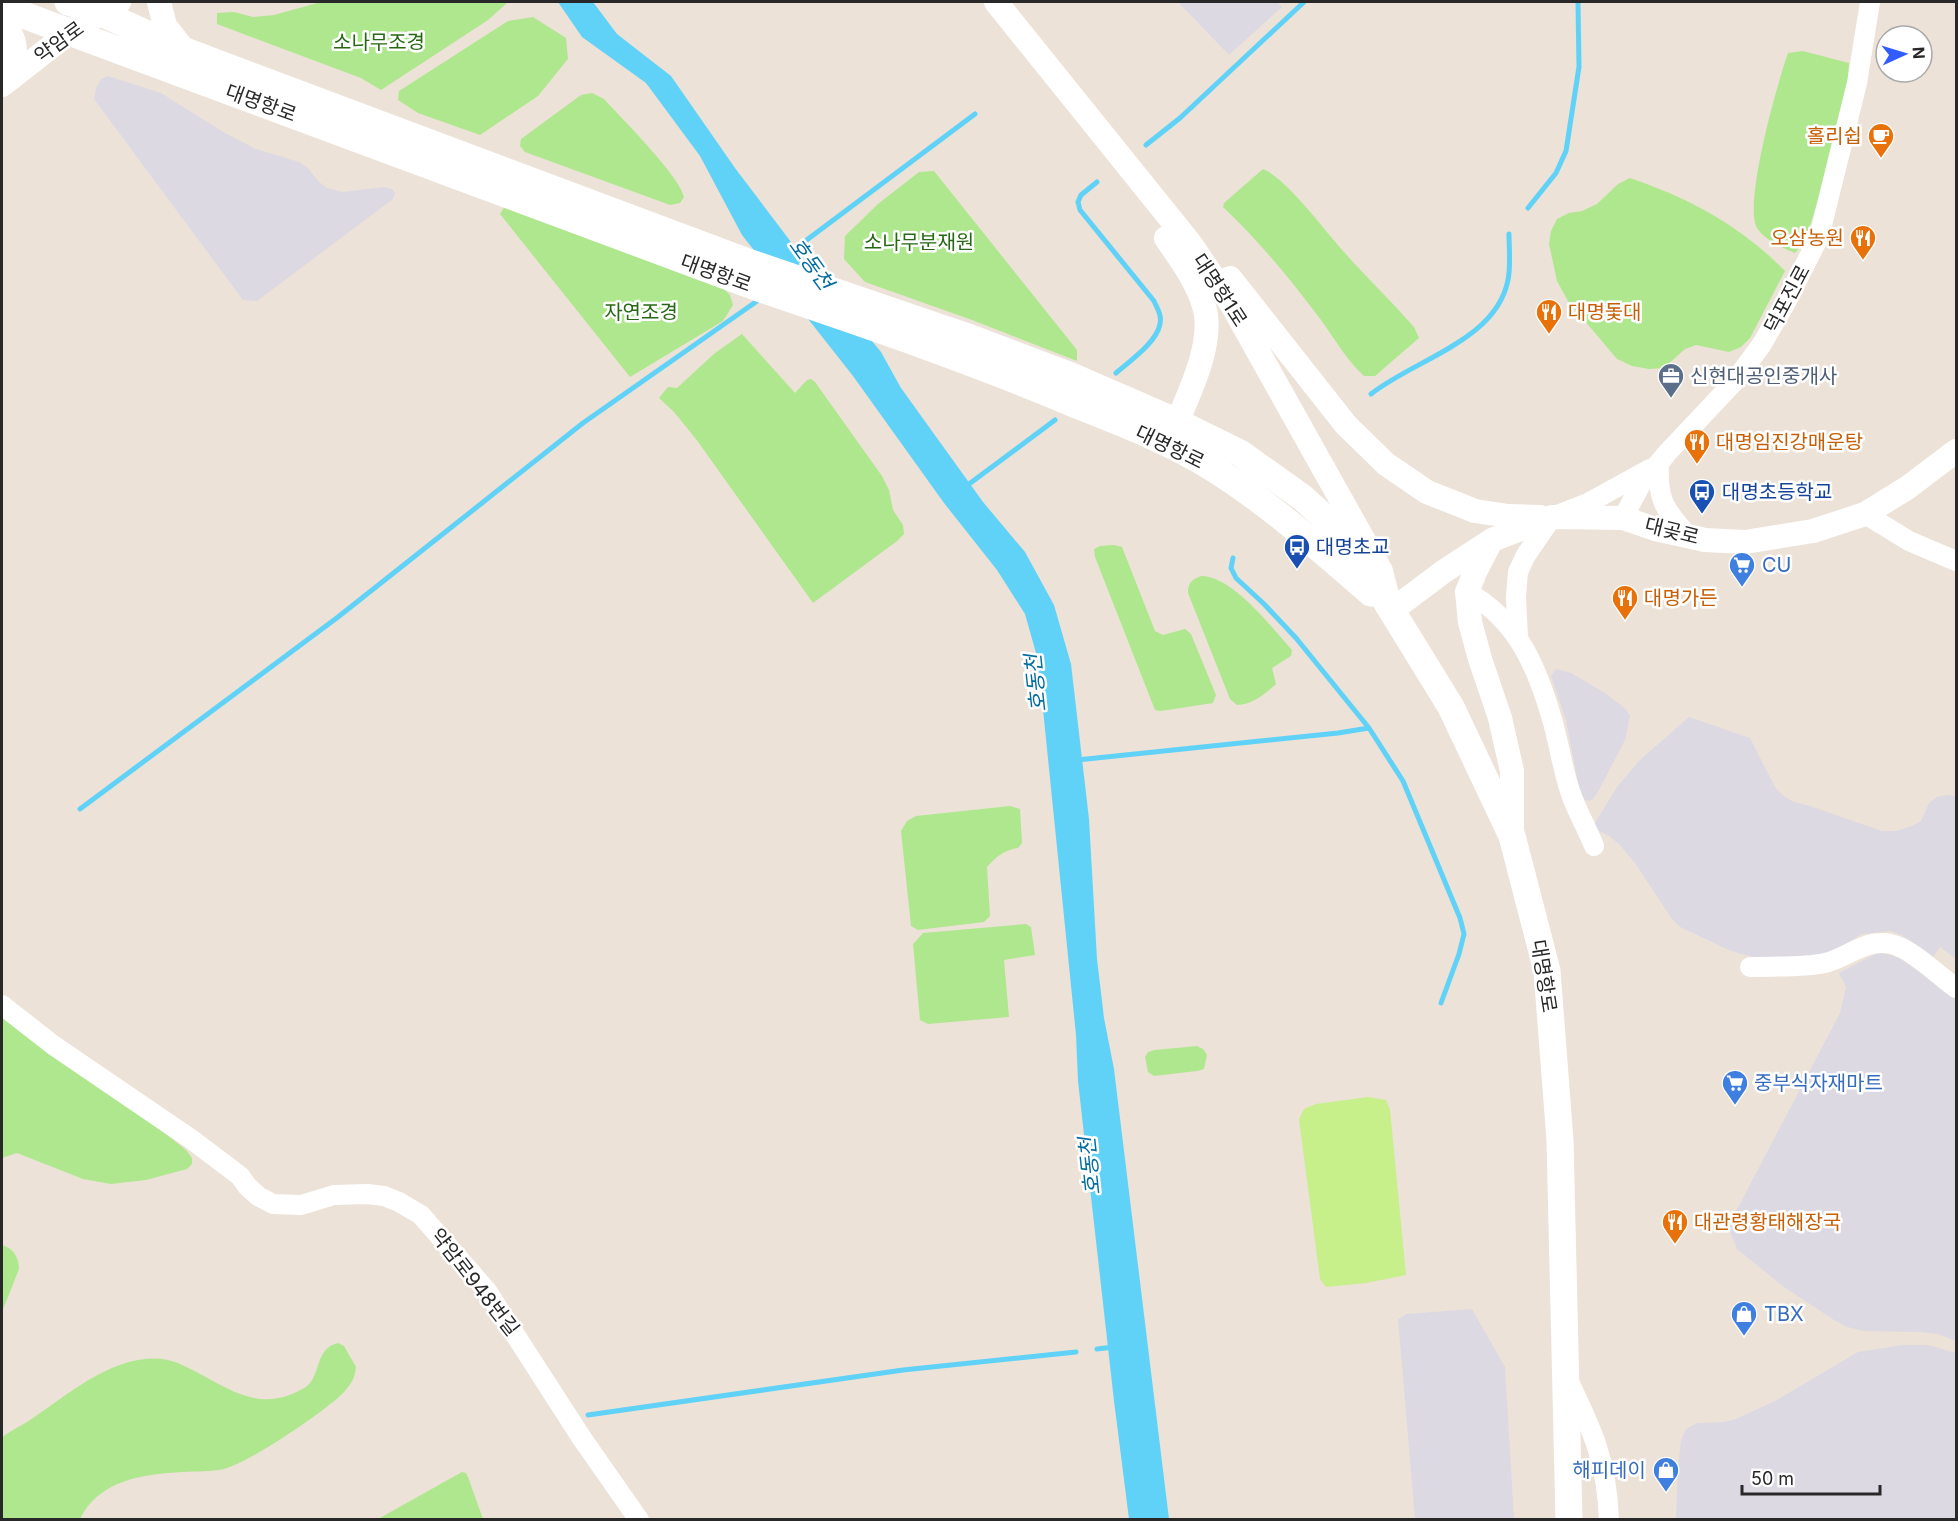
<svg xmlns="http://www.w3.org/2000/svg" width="1958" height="1521" font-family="Inter,'Noto Sans KR',sans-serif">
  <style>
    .industrial { fill: #dcd9e3 }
    .green { fill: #afe78f }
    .pitch { fill: #c7ef8a }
    .water { fill: #61d2f7 }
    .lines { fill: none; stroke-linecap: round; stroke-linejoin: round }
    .stream { stroke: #61d2f7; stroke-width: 5 }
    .minor { stroke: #fff; stroke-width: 20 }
    .tertiary { stroke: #fff; stroke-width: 24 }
    .secondary { stroke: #fff; stroke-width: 27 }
    .labels { text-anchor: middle; stroke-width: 5; stroke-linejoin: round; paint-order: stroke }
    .street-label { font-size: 20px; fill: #282828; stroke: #fff }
    .park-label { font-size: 20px; fill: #276814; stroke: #fff }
    .food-label { font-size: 20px; fill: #c56008; stroke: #fff; text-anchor: start }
    .service-label { font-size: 20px; fill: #4e5e75; stroke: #fff; text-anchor: start }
    .transit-label { font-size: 20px; fill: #164399; stroke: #fff; text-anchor: start }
    .shop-label { font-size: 20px; fill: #366cbe; stroke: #fff; text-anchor: start }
    .water-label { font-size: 21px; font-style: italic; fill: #046d9f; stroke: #fff }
  </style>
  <rect width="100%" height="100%" fill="#ece2d7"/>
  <path class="industrial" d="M1178,2H1277L1282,7L1229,55Z
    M108,76L161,93L225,133L256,149L299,162L307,167L319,182L327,188L342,192L385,187L392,189L395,193L393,199L257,301L243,300L94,99L96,88L101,79Z
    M1556,669L1571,673L1605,693L1626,709L1630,716L1625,740L1599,790L1593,799L1589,801L1585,800L1579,788L1566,720L1551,676Z
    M1689,717L1750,738L1775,787L1782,795L1794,802L1810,806L1882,831H1896L1912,826L1921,821L1929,803L1937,797L1947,795L1956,796V959L1940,947L1933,957L1902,935L1890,931L1862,934L1831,953L1789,958H1757L1731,951L1680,927L1672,919L1635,863L1619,844L1608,835L1597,830L1595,823L1617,787L1641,759Z
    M1878,953L1888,954L1901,959L1956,998V1341L1938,1334L1921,1332L1864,1331L1847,1327L1834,1320L1784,1287L1737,1249L1730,1232L1732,1219L1840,1013L1846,987L1839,973Z
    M1472,1309L1505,1367L1514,1519H1415L1398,1319L1407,1314Z
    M1902,1345H1928L1956,1353V1519H1676L1678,1468L1681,1440L1686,1429L1697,1423L1723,1422L1736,1419L1775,1401L1858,1352Z"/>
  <path class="green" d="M321,2H508L488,20L381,90L361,78L217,24V13L234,12L253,17L274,15Z
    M533,17L566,38L568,59L538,96L480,135L418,113L398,100L399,91L508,21Z
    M1803,51L1849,63L1848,79L1829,164L1806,239L1795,253C1782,248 1765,240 1757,228C1743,204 1778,81 1788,53Z
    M592,93L604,99C621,118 680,176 684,197L680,203L670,205L525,152L520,146L521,139L581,95Z
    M1263,169C1286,178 1326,232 1344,252C1367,278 1392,302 1414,327L1419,338L1375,376H1364C1347,361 1335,339 1321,320C1291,280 1260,242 1223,207L1224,203Z
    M934,171L1077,350V361L972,320L865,282L844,259L845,236L878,204L919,172Z
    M1630,178C1689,198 1741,226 1785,271L1750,338L1741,347L1729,352L1696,345L1685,349L1664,368L1649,369L1632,366L1617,359L1568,301L1557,281L1549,244L1551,231L1557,219L1569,213L1582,211L1597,204L1618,184Z
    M505,206L722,287L730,295L733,305L723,321L630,377L500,214Z
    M742,334L795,393L807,380L811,379L815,382L882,476L889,490L893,510L903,525L904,534L897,541L813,603L696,439L674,412L659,398L668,387L677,388L715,353Z
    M1114,545L1122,547L1155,631L1163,635L1185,629L1191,634L1216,695L1213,703L1161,711L1155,710L1095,557L1094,549L1100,546Z
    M1201,576C1233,576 1271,627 1292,650L1291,656L1272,668L1276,684C1265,694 1252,705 1237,705L1230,699L1188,593C1188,583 1191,580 1201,576Z
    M1010,806L1020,809L1022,843L1018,848C1004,850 996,857 987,867L990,916L984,922L918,930L911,926L901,831L907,821L916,816Z
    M1026,924L1031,927L1035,955L1004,960L1009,1017L928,1024L920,1020L913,944L923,933Z
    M2,1014L157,1127L186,1150L192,1158V1164L187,1169L146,1180L111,1184L83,1179L17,1153L2,1158Z
    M1197,1046L1203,1049L1207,1055L1204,1069L1197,1071L1154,1076L1148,1072L1145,1057L1148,1052L1155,1050Z
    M2,1245C13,1248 19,1257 19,1269L2,1312Z
    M338,1343L344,1346L356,1367C355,1378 351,1384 344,1392C326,1411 250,1462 224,1469C211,1472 197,1471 183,1472C143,1474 99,1480 80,1519H2V1437C12,1430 23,1425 33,1418C70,1393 119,1350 168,1360C180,1363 191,1369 202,1375C225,1387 250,1404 278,1398C287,1397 300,1391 307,1386C321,1375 315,1348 338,1343Z
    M462,1472L466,1473L468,1477L483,1519H378Z"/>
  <path class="pitch" d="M1368,1097L1386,1100L1390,1110L1406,1275L1366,1283L1326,1287L1320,1279L1299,1119L1304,1109L1316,1104Z"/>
  <path class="water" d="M558,2H593L617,34L671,76L735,168L797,250L881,352L901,388L983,502L1025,552L1054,605L1071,664L1089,819L1097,959L1104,1018L1114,1069L1169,1519H1129L1114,1401L1078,1081L1076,1035L1038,660L1025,614L997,570L944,503L853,376L742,235L700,156L646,83L582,37Z"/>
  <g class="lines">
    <path class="stream" d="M1146,145L1180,118L1304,2
      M1097,182L1081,195L1078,202L1080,210L1154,301C1157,308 1162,315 1160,324C1157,342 1130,361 1116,373
      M1528,208L1556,173L1566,151L1579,67L1578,2
      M792,251L975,114
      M1371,394C1415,359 1496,341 1508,280C1511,265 1509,249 1509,234
      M965,487L1055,420
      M1233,558L1231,568L1236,578L1264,604L1296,638L1369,728
      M1077,760L1338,733L1369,728L1403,781L1460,918L1464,934L1459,954L1441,1003
      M80,809L338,617L583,423L760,299
      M1097,1349L1114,1347
      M588,1415L903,1370L1076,1352"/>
    <path class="minor" d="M1659,464C1657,500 1665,510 1688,536
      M1865,514L1909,541L1956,561
      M1623,518L1641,484L1668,452L1735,381L1762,344L1785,304L1819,237L1857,83L1870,2
      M1467,592C1517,619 1537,667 1552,719C1559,743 1562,767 1570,791C1576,810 1587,828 1594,846
      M1518,638L1516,597L1518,572L1526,555L1552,517L1588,503L1650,469
      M1750,967C1774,966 1801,968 1825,963C1847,958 1866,938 1891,944C1911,948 1939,976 1956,988
      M2,1005L53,1045L191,1139L240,1176L247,1186L258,1196L273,1204L301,1205L334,1195L367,1194L384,1196L399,1202L421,1215L487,1291L581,1437L639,1520
      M1568,1380C1593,1431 1607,1462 1609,1520"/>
    <path class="tertiary" d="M159,2L165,26L185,51
      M996,2L1190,243L1232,305L1381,571L1391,611L1443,572L1492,540L1552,517L1623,518L1655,529L1705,540L1745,542L1813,531L1865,514L1907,488L1956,451
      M2,22C20,42 18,57 2,79
      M2,85L70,32L119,2
      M1166,238C1180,259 1197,281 1204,306C1216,344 1185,402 1170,438
      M1230,278L1346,425L1386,464L1427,492L1475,511L1508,516L1540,517
      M1490,543L1475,572L1467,592L1470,622L1480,659L1500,718L1512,771V836"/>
    <path class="secondary" d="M68,2L101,13L185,51L745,261L965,336L1071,376L1177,422L1240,453L1303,498L1347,538L1451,707L1512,836L1547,971L1560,1140L1569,1520
      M2,7L764,290C870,326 976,362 1079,406C1124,424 1169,441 1211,467C1269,503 1319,548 1371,593"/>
  </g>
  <defs>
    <g id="cafe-pin" transform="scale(1.35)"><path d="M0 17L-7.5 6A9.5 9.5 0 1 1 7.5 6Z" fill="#e8710a" stroke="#fff"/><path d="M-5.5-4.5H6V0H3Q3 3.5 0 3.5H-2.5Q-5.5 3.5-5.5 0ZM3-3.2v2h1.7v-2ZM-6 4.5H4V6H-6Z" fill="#fff"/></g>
    <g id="restaurant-pin" transform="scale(1.35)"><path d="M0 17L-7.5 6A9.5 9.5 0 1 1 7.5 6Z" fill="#e8710a" stroke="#fff"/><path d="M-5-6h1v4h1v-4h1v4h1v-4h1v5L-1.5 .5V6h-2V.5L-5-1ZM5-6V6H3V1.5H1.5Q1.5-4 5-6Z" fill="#fff"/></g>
    <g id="office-pin" transform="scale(1.35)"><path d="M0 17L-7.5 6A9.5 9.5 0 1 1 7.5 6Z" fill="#5c6f8a" stroke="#fff"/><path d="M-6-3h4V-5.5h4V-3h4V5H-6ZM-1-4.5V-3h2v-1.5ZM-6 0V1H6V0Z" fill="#fff"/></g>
    <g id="bus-pin" transform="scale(1.35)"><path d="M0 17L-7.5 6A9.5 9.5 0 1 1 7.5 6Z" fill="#1a4fb4" stroke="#fff"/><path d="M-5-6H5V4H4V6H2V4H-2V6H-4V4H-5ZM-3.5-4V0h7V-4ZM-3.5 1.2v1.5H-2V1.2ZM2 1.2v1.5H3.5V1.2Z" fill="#fff"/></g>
    <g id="supermarket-pin" transform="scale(1.35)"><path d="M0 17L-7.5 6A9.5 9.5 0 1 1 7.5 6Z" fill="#3f7fe0" stroke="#fff"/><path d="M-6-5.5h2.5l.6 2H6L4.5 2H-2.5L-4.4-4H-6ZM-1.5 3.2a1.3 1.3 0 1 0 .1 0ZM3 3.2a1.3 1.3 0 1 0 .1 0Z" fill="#fff"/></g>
    <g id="shop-pin" transform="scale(1.35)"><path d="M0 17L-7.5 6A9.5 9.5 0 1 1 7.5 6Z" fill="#3f7fe0" stroke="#fff"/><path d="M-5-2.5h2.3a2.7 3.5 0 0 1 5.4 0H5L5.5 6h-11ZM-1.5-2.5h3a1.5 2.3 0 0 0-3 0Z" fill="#fff"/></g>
  </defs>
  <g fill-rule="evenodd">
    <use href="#cafe-pin" x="1881" y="136"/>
    <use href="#restaurant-pin" x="1863" y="238"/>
    <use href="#restaurant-pin" x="1549" y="312"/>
    <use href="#office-pin" x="1671" y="376"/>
    <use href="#restaurant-pin" x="1697" y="442"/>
    <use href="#bus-pin" x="1702" y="492"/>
    <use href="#bus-pin" x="1297" y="547"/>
    <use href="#supermarket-pin" x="1742" y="565"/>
    <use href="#restaurant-pin" x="1625" y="598"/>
    <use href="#supermarket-pin" x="1735" y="1083"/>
    <use href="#restaurant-pin" x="1675" y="1222"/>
    <use href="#shop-pin" x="1744" y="1314"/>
    <use href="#shop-pin" x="1666" y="1470"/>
  </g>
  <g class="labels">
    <g class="street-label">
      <text transform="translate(59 42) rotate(-36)" y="7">약암로</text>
      <text transform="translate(261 103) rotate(20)" y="7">대명항로</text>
      <text transform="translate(716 273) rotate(20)" y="7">대명항로</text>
      <text transform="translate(1220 290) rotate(57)" y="7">대명항1로</text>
      <text transform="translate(1787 299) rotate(-62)" y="7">덕포진로</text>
      <text transform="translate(1170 447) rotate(26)" y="7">대명항로</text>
      <text transform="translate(1672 531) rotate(14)" y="7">대곶로</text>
      <text transform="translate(1544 976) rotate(81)" y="7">대명항로</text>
      <text transform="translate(475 1282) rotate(52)" y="7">약암로948번길</text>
    </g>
    <g class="park-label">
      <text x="379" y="49">소나무조경</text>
      <text x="919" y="249">소나무분재원</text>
      <text x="641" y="319">자연조경</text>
    </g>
    <g class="food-label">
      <text x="1862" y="143" text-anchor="end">홀리쉽</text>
      <text x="1844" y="245" text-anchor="end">오삼농원</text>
      <text x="1568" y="319">대명돛대</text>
      <text x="1716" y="449">대명임진강매운탕</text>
      <text x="1644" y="605">대명가든</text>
      <text x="1694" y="1229">대관령황태해장국</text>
    </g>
    <g class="service-label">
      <text x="1690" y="383">신현대공인중개사</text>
    </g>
    <g class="transit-label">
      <text x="1722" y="499">대명초등학교</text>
      <text x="1316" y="554">대명초교</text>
    </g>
    <g class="shop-label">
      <text x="1762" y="572">CU</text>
      <text x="1754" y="1090">중부식자재마트</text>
      <text x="1764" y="1321">TBX</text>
      <text x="1646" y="1477" text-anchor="end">해피데이</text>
    </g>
    <g class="water-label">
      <text transform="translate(811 264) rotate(54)" y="7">호동천</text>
      <text transform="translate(1036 683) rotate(-96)" y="7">호동천</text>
      <text transform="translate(1090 1166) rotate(-96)" y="7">호동천</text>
    </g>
  </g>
  <rect width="1958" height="1521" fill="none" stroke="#282828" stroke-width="6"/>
  <g transform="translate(1904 54) rotate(86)"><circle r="28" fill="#ffffff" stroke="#a9a9a9" stroke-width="1.5"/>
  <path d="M0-4.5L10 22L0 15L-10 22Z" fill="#315cff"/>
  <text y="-9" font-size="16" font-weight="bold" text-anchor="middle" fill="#282828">N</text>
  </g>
  <path d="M1742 1485v9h138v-9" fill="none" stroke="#282828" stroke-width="3"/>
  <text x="1751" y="1485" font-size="18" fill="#282828" stroke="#ffffff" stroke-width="4.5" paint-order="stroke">50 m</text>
</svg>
